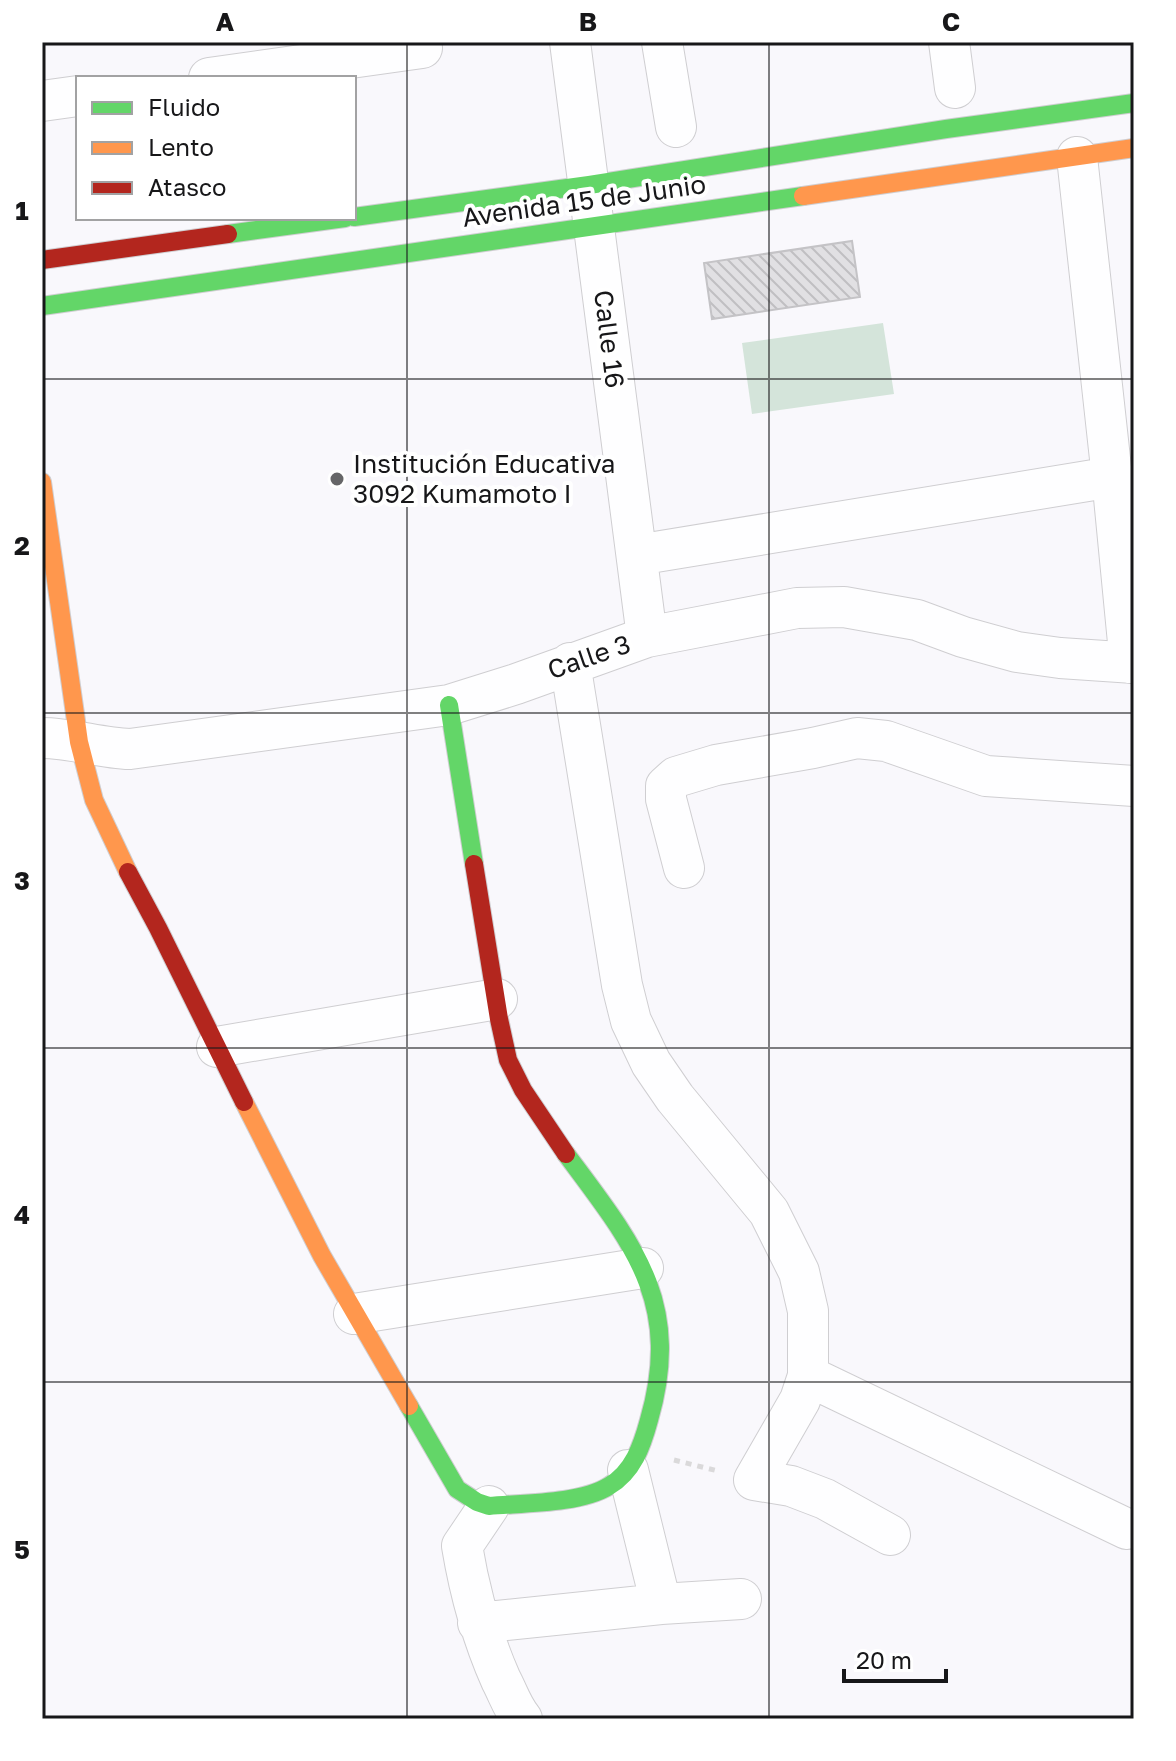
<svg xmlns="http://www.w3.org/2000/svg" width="1176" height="1761" font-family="'Golos Text',sans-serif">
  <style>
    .park { fill: #d4e4da }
    .building { fill: url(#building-back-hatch); stroke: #c4c3c6; stroke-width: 2 }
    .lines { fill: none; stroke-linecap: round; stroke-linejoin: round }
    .street-casing { stroke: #cfced1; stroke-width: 42 }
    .fast-casing { stroke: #cfced1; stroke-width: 20 }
    .slow-casing { stroke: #cfced1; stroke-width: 20 }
    .jam-casing { stroke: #cfced1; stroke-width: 20 }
    .path { stroke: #dad9da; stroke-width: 5; stroke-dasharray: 6 6; stroke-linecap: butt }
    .street { stroke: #fefeff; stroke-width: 40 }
    .fast { stroke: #63d668; stroke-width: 18 }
    .slow { stroke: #ff974d; stroke-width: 18 }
    .jam { stroke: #b3261e; stroke-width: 18 }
    .grid { fill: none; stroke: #171719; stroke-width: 2; stroke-opacity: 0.55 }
    .poi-dot { fill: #666668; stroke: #fff; stroke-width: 3 }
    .labels { text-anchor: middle; stroke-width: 8; stroke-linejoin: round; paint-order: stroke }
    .street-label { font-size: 26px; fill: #171719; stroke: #fff }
    .poi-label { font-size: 26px; fill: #171719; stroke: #fff; text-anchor: start }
    .neatline { fill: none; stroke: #171719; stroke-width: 3 }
    .grid-label { font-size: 26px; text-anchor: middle; font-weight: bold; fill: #171719 }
  </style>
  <defs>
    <pattern id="building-back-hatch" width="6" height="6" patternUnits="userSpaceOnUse" patternTransform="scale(2)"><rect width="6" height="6" fill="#e1e0e3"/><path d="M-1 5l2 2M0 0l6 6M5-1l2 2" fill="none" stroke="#c0bfc2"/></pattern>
  </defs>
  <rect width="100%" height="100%" fill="#f9f8fc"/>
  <path class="park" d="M883,323L894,394L752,414L742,343Z"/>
  <path class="building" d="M852,241L860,297L712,319L704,263Z"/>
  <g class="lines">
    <g class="street-casing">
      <path id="street" d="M570,42L647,637
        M662,42L676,127
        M949,42L955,88
        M209,78L422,48
        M42,101L78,96
        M1077,157L1112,477L1130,663
        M637,555L1112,477
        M570,663L622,985L631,1021L651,1063L675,1098L769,1212L799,1272L808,1311V1376L800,1400L754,1480L791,1486L825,1499L890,1535
        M42,738C71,738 100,748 130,749L449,705L516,684L647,637L797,608L844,607L917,620L963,637L1017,652L1060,658L1134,663
        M684,868L666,799V786L676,777L716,765L813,748L857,738L886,741L986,776L1134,786
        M217,1047L497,999
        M354,1314L643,1268
        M808,1376L1127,1529
        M628,1470L661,1604
        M489,1506L462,1546C470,1594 481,1635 501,1680C508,1693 512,1707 522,1719
        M478,1623L661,1604L741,1599"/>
    </g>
    <g class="fast-casing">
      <path id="fast" d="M354,217L589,185L946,129L1134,103
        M228,234L345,218
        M42,306L803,196
        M449,705L474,864
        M409,1406L457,1489L477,1502L489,1506C523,1503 580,1504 609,1486C633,1472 642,1446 649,1420C683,1302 633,1244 566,1154"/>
    </g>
    <g class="slow-casing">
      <path id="slow" d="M803,196L1134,148
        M42,482L79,742L94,800L128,872
        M244,1102L322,1256L409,1406"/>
    </g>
    <g class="jam-casing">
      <path id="jam" d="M42,260L228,234
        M474,864L499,1019L508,1060L523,1090L566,1154
        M128,872L158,928L244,1102"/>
    </g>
    <path class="path" d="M674,1460L718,1471"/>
    <use href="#street" class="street"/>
    <use href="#fast" class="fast"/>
    <use href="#slow" class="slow"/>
    <use href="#jam" class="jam"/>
  </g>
  <path class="grid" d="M407,42V1719M769,42V1719M42,379H1134M42,713H1134M42,1048H1134M42,1382H1134"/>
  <circle class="poi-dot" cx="337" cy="479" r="8"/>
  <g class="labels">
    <g class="street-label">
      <text transform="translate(584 201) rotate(-8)" y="9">Avenida 15 de Junio</text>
      <text transform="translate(609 339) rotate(83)" y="9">Calle 16</text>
      <text transform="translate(589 657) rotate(-19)" y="9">Calle 3</text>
    </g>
    <g class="poi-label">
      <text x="353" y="473">Institución Educativa<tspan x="353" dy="30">3092 Kumamoto I</tspan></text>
    </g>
  </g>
  <rect width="1176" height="1761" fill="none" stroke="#ffffff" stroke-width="88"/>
  <rect x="76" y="76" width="280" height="144" fill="#ffffff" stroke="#a2a2a3" stroke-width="2"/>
  <rect x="92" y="102" width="40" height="12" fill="#63d668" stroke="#a2a2a3" stroke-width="2"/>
  <text x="148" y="116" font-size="24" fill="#171719">Fluido</text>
  <rect x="92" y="142" width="40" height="12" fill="#ff974d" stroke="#a2a2a3" stroke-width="2"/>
  <text x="148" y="156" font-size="24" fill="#171719">Lento</text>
  <rect x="92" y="182" width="40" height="12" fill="#b3261e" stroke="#a2a2a3" stroke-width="2"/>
  <text x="148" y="196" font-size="24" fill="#171719">Atasco</text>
  <path d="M844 1669v12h102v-12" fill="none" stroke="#171719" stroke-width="4"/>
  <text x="856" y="1669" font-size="24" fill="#171719" stroke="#ffffff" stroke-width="6" paint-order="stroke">20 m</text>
  <rect x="44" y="44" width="1088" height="1673" class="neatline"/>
  <g class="grid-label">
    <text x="225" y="31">A</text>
    <text x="588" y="31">B</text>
    <text x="951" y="31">C</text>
    <text x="22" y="220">1</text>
    <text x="22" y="555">2</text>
    <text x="22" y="890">3</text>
    <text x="22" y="1224">4</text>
    <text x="22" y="1559">5</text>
  </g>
</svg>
